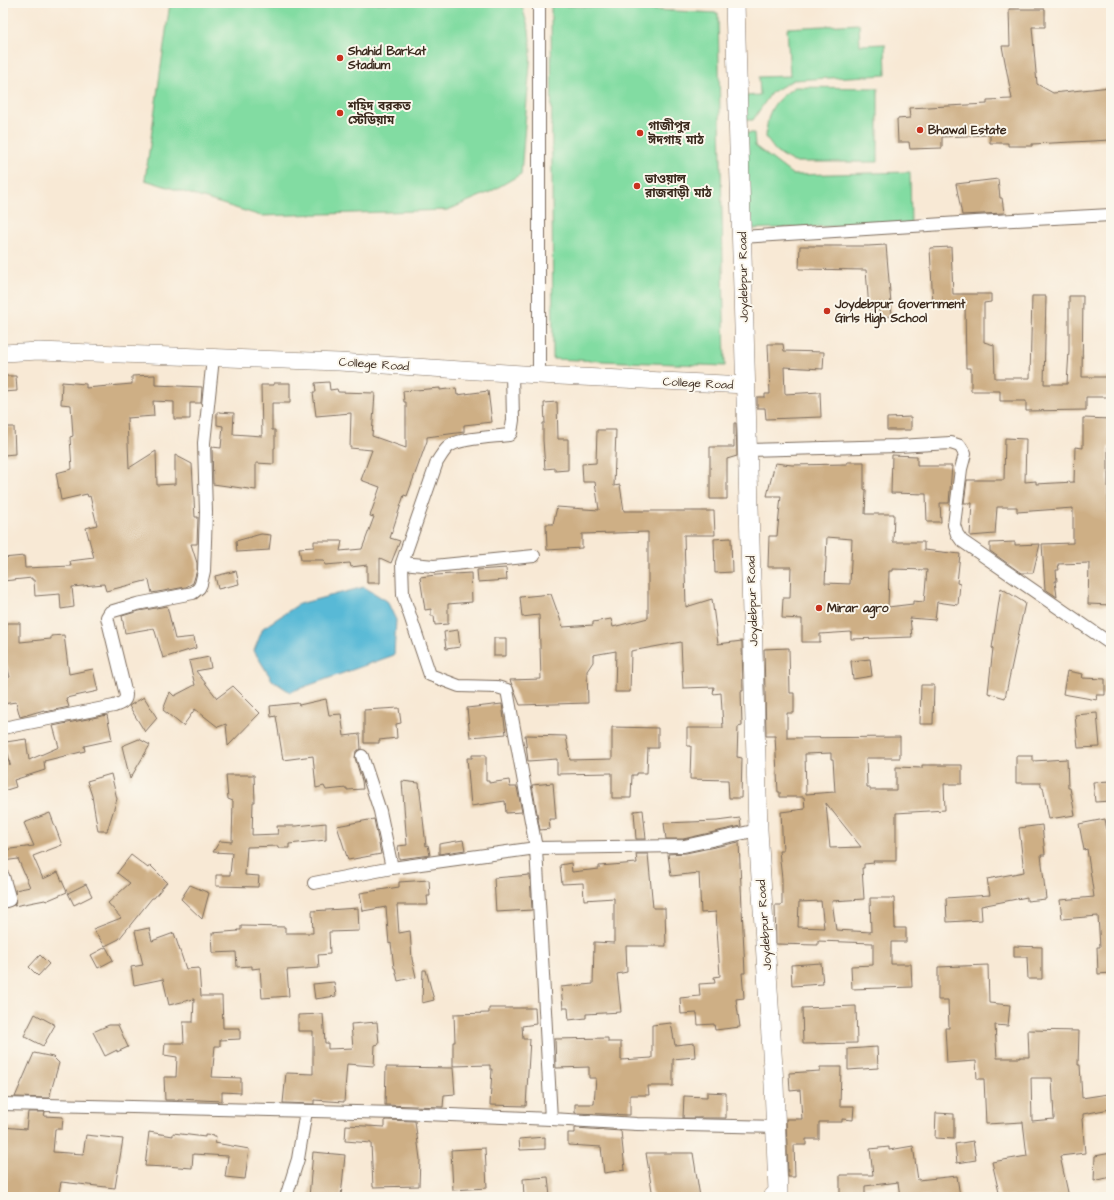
<svg xmlns="http://www.w3.org/2000/svg" width="1114" height="1200" font-family="'Architects Daughter','Noto Sans Bengali',sans-serif">
  <style>
    .green { fill: #82dca2; stroke: #5e8360 }
    .water { fill: #58b9d6; stroke: #4a727a }
    .building { fill: #ceaf85; fill-rule: evenodd }
    .lines { fill: none; stroke-linecap: round; stroke-linejoin: round }
    .street-casing { stroke: #7d6d5e; stroke-width: 14 }
    .secondary-casing { stroke: #7d6d5e; stroke-width: 18 }
    .primary-casing { stroke: #7d6d5e; stroke-width: 20 }
    .street { stroke: #fff; stroke-width: 12 }
    .secondary { stroke: #fff; stroke-width: 17 }
    .primary { stroke: #fff; stroke-width: 19 }
    .poi-dot { fill: #c8321e; stroke: #fbf7ec; stroke-width: 1.5 }
    .labels { text-anchor: middle; stroke-width: 4; stroke-linejoin: round; paint-order: stroke }
    .poi-label { font-size: 12px; font-weight: bold; fill: #3b2a1e; stroke: #fbf7ec; text-anchor: start }
    .street-label { font-size: 12px; fill: #3b2a1e; stroke: #fbf7ec }
  </style>
  <rect width="100%" height="100%" fill="#fbf7ec"/>
  <filter id="ink" filterUnits="userSpaceOnUse"><feTurbulence type="fractalNoise" baseFrequency=".025" numOctaves="2"/><feDisplacementMap in="SourceGraphic" scale="8" xChannelSelector="R" yChannelSelector="G"/><feConvolveMatrix kernelMatrix="1 2 1 2 8 2 1 2 1" color-interpolation-filters="sRGB"/></filter>
  <filter id="wash" filterUnits="userSpaceOnUse"><feTurbulence type="fractalNoise" baseFrequency=".012" numOctaves="4" result="noise"/><feDisplacementMap in="SourceGraphic" scale="16" xChannelSelector="R" yChannelSelector="G"/><feGaussianBlur stdDeviation="0.9" result="paint"/><feColorMatrix in="noise" values="0 0 0 0 0 0 0 0 0 0 0 0 0 0 0 0 0 1.4 0 .05"/><feComposite in="paint" operator="in"/></filter>
  <g filter="url(#wash)">
    <rect width="100%" height="100%" fill="#f8e9d5"/>
    <path class="green" d="M170,3H521L529,30L531,51L521,174L490,192L448,210L261,216L145,180Z
      M551,5L718,13L725,366L553,359Z
      M859,24L860,45L885,44L886,75L793,80L771,93L753,120H745L744,96L760,95L759,77L790,76L787,28Z
      M795,87L878,88V162H794L777,153L766,138C767,111 772,102 795,87Z
      M744,133H754L755,146L793,175L910,172L911,224L746,229Z"/>
    <path class="water" d="M364,587L387,601L396,620L394,655L290,692L272,680L254,651L263,628L299,604Z"/>
    <g id="blocks">
      <path class="building" d="M1009,9H1045V27H1032L1037,84L1053,93L1111,87V140L1032,144V146H1008V143H990V135L942,137V148L910,149L909,142H898L897,119L910,118L909,108L987,104V100L1012,99L1002,46H1010Z
        M998,179L1000,198H1002L1004,213L962,215L956,184Z
        M886,245L892,316L879,317V308L869,309L866,270L799,269L800,246H868Z
        M951,247L953,294H991V302L984,303V342L994,345L995,378H1030L1032,296H1046L1044,384H1067L1069,351V296H1083L1082,377H1111V397H1086V410L1026,411V401H1000V391H971V368H966L965,304L933,306L930,248Z
        M768,344H783L784,351L824,352L823,369L784,367L785,394L820,392L821,417L766,419L765,408H757V397H765V394H770Z
        M155,375V385L202,387L201,403H190V419H174V402L153,401L154,416L127,418L129,468L156,451L157,485L175,484V455L192,464L195,517H198L197,544H191L197,563V570L193,583L186,587L152,593L149,580L106,591L104,584L72,587L74,607L61,609L60,594L35,596L34,580H32V578L3,581V558L24,556L25,568L71,566L70,561L94,558L86,528L97,525L90,496L88,497L87,494L61,500L56,473L72,469L70,437L73,436L71,405L61,404L62,382L86,384V388L132,384V376Z
        M3,376H16L17,391L3,392Z
        M329,382L330,390L337,389L338,392L375,393L372,436L406,448V402H404L403,391L440,388V390L456,388L457,395L488,391L492,422L464,425V432L427,437V441L407,496L404,495L390,538L400,541L391,563L380,558V583H367V565L351,567L350,563L325,565L324,560H301L299,548L314,547V541H342L340,551L362,549L374,517L370,516L380,487L361,480L372,450L350,448L351,413L316,416L313,392H316L315,383Z
        M274,383H290V403H272V430H275V448H274V464L256,463V490L213,484L212,447L221,448L223,426L217,425V412L234,413L233,434L262,436L261,385H274Z
        M557,402L558,439H568V470L555,471V468L545,469L543,440V423H545L544,403Z
        M911,417V430H887V418Z
        M1083,418L1111,419V447H1108V512H1111V541H1109L1111,605L1088,604L1089,563L1058,564L1059,570H1056L1057,581H1055L1057,597L1045,589L1042,544L1073,543V508L1017,512V507H997L995,534L970,536L972,503H964L967,480H1004L1005,438L1026,439L1025,482L1036,481V484L1074,482L1075,447L1083,448Z
        M734,423H736L737,456L727,459V499H710V447H734Z
        M3,427H14L15,454L4,455Z
        M597,430H616L614,486L620,485L624,511H714L715,535H684L686,607L712,599L718,644L742,641L743,691H741L742,726L738,727L737,757L742,758L741,798H729L728,780L690,779L691,746H687V728H723L721,693L713,694L714,687L683,688L681,642L631,651L630,692H615L616,651L593,655V662L587,671L588,703L520,705L510,680L541,679L539,615L522,617L520,597L551,594L563,627L593,625V622L611,619L613,627L648,618V532L582,534V548L547,550L546,524H553L557,507L599,510L595,482H583L582,464L596,463Z
        M892,455L917,456V466H952L949,503H940L941,522H927L926,494L891,493Z
        M847,462H864V489L866,490L865,514H894L893,542H924V550L960,554L957,583L960,584L958,605L937,602L935,620L910,618L912,637L851,639V632L820,634V642H802V619L782,618L783,598H790L791,567H768L769,536H777L781,496H767L775,463L792,465L847,464ZM827,537L852,539L850,584L825,583ZM892,569L927,570L924,602L913,601V604L888,607L889,571H892Z
        M261,534L271,535L269,550L237,552L236,541Z
        M731,538L732,572L715,573L714,539Z
        M1015,542V545L1040,544L1033,573H1021L990,551V543Z
        M506,568L507,580L478,582L477,570Z
        M236,571L239,584L218,589L215,576Z
        M471,573L472,602L448,604V624L435,625L434,616H431V609L425,610L420,577L436,575Z
        M1001,588L1025,603L1005,698L988,693L993,648H992Z
        M167,606L175,639L194,637L196,648L163,658L154,628L125,633L122,616L139,611Z
        M7,623H20V642L51,639V636L64,635L69,674L93,669L98,691L66,698L69,707L45,712L44,710L20,717L16,702L3,704V679L10,677L5,658H3V643H6Z
        M458,630L460,647L446,649L444,632Z
        M494,638H506V656H494Z
        M789,648L790,693H794V713H787V738L900,737V758H866L867,787H870V790H896V767L922,768V765H962V784H944L945,810L896,813V861H873L874,863L864,864V868H862L864,899L832,901L836,930L871,932L870,898H894L895,928H906V942H891V964H911L912,987L852,989L851,966L873,965V943L818,941V945L776,944L775,905H782V879L779,851H783L781,812L805,809L804,797H780V792H778L775,736H766L764,649ZM831,753V759H833L835,792L806,794L805,754ZM826,803L861,847L830,848ZM821,901L824,928L798,927L799,902Z
        M209,657L211,668L196,671L217,698L233,686L260,713L228,746L226,724L218,727L195,709L183,726L163,710L170,692L174,696L195,685L189,661Z
        M870,659L872,676L853,679L851,661Z
        M1067,671L1083,674L1082,678L1105,679V695H1096L1097,700L1063,694Z
        M921,685H934L933,724H920Z
        M144,697L157,718L145,732L129,706Z
        M326,699L329,715L341,714L344,736L360,734L361,749L356,751L355,758L362,781L363,789L347,790V788L326,790L324,786L316,788L313,756L283,760L276,716L271,717L270,706L298,703L299,705Z
        M502,704L506,734L470,737L467,708Z
        M399,708L401,723L396,724L397,738L379,740V743H364V710Z
        M1097,713L1100,747L1078,748L1075,715Z
        M107,715L112,740L84,746L85,751L44,761L45,770L14,780L16,787L3,791V753H6L10,765L6,742L26,739L29,760L59,747L53,726Z
        M612,727L658,728V748H648L647,773H637V775H632L631,798H612V773L557,774V759L528,761L525,735L566,736L570,760L612,759Z
        M139,739L150,745L130,779L122,746Z
        M472,755H486V781H489V783L509,780L510,787H517L522,812L506,813L505,801L471,806L467,758H472Z
        M1016,756H1033V761L1067,759L1068,788H1070L1075,815L1049,819L1043,787H1041V783H1016Z
        M111,774L117,799L107,831H98L92,796L87,781Z
        M226,775H254L255,802H253L252,835L278,834L277,826H296L326,823V840L289,844V848H278V846L247,847L245,875L259,876L258,887L216,886V875H230L232,853L213,852L220,841L232,842L233,801L228,799Z
        M402,781L419,783L426,846L428,845L430,855L399,859L398,846L407,845Z
        M1111,781V801L1095,802L1093,782Z
        M553,783L556,819H549L550,829L540,830L532,785Z
        M643,810L646,839H636L634,811Z
        M50,813L62,845L33,856L43,879L58,872L67,892L46,901L45,900L14,906L16,900L15,890L30,887L18,859L3,861V850L34,846L24,823Z
        M740,818L741,826L683,839H666L664,823L717,821Z
        M374,819L381,854L348,860L337,826Z
        M1105,819L1111,852V973L1098,974L1097,947H1100L1098,916L1062,919L1060,900L1094,897L1087,849L1084,850L1079,824Z
        M1042,825L1045,855H1041L1046,899L1027,901V897L981,906L982,920L947,922L946,898L990,895L987,879L1024,872L1019,828Z
        M463,840L465,850L439,854V844Z
        M739,842L745,973H742L744,998L736,999L740,1027L715,1030L714,1024L698,1025L697,1013L681,1014L680,998L700,996L699,984L715,983L714,977L720,976L716,912L701,913L699,873L671,876L668,854L686,853Z
        M636,854H648L653,908H665L666,946H626L627,972L617,974L621,1012L586,1014V1018L569,1020L568,1008H563L561,987L593,984L594,942L614,943V898L584,900L583,883L562,884L560,865L571,863L572,872L599,869V866L637,863Z
        M131,855L148,868L150,865L167,882L154,898H152L119,939L105,946L93,929L121,918L108,903L130,883L117,873Z
        M530,875L532,910L496,912L494,878Z
        M429,880L430,896H427L428,905H397L399,933L410,931L412,959L416,977L398,981L395,968H394L391,943L389,944L386,907L363,911L360,893L399,887V882Z
        M86,884L92,896L74,905L68,893Z
        M190,885L209,893L202,919L181,899Z
        M358,908L359,931L329,932L330,954L318,955L319,968L287,970L289,996L262,998L260,968L252,969V966L237,967L236,952L213,953L212,933L238,931L237,930H241V926L285,927V933H313L312,911Z
        M149,928L152,941L174,933L186,969L199,968L201,996H222L223,1028H240V1039L220,1040V1046H215L212,1077L241,1078V1093L222,1092V1101L178,1099V1100H165L164,1077H176L177,1057L164,1055L165,1043H184L183,1022H193L194,999L169,1005L163,979L134,985L131,967L143,965L135,931Z
        M1014,946L1042,947V979H1028L1027,957H1014Z
        M106,947L113,960L98,968L91,955Z
        M40,955L49,964L38,976L29,967Z
        M821,963L823,984L792,986L791,965Z
        M988,965L989,1003L1010,1005L1008,1026L995,1025L997,1058H1020V1057H1029L1028,1030L1079,1031L1078,1065H1080L1082,1098L1108,1094L1110,1109L1083,1114V1118L1082,1119L1085,1153L1060,1156L1069,1197H1000L992,1162L1027,1156L1023,1122L986,1124L984,1079H977L976,1061L947,1063L945,1028H949L948,1000H938V967ZM1031,1078H1052L1054,1119L1032,1121Z
        M423,970H426L434,1000L422,1003Z
        M334,982L336,996L315,999L313,984Z
        M856,1006L857,1043L803,1044L802,1008Z
        M489,1008H535L536,1024L522,1026L523,1039H530L526,1106L490,1105L492,1069H490V1065L453,1066V1042H455L454,1014L489,1013Z
        M35,1014L55,1025L43,1046L24,1036Z
        M323,1014L325,1043H328V1049L353,1048L351,1024L377,1022L379,1044L375,1045L374,1066L347,1064L344,1102L314,1100V1104L283,1103L286,1073L313,1074V1031H298V1015Z
        M671,1023L675,1045L694,1043L695,1057L673,1059V1086H648L649,1095H630V1115L575,1113V1104H594L596,1078H589V1067L556,1068L555,1039L608,1038V1042H621V1060L652,1058V1025Z
        M109,1025H118L128,1047L117,1052V1050L105,1056L93,1032Z
        M877,1047L878,1068L848,1070V1049Z
        M34,1053L53,1057L59,1063L49,1098L15,1097Z
        M386,1067L453,1068L455,1094L444,1095L443,1107L385,1105Z
        M820,1067H841L840,1106H854L853,1120L842,1119V1122H819V1139H806V1145H794L795,1177H788L786,1119H802L800,1090L790,1091L789,1073L820,1071Z
        M707,1092L726,1093V1118H683L684,1096L707,1097Z
        M28,1112H45L44,1116L63,1117L62,1129H55L53,1152L83,1154L86,1135L123,1139L115,1188L61,1182L58,1197H3V1127L26,1129Z
        M936,1113L954,1114V1139L935,1138Z
        M385,1120L415,1121L420,1159L419,1186L373,1187L371,1143L345,1141L346,1125L385,1127Z
        M575,1128L621,1131L625,1170L604,1173L601,1147L568,1145V1133H575Z
        M149,1132L173,1136V1133L205,1137V1135L216,1136L215,1143L249,1149L245,1179L225,1177L228,1156L193,1154L192,1168L166,1166V1167L145,1166Z
        M545,1137V1149L520,1150L519,1139Z
        M973,1141L976,1160L957,1163L955,1144Z
        M913,1146L918,1180L957,1176L960,1197H900L898,1182L865,1186V1197H840V1175H873L870,1149L889,1147V1150Z
        M485,1148L487,1188L453,1190L451,1150Z
        M313,1152L345,1155L341,1197H309Z
        M646,1153H693L700,1197H653Z
        M1111,1153V1177L1094,1181L1095,1156Z
        M548,1177L550,1197H524L523,1179Z"/>
    </g>
  </g>
  <g filter="url(#ink)">
    <use href="#blocks" fill-opacity="0" stroke="#7d6d5e" stroke-width="1"/>
    <g class="lines">
      <g class="street-casing">
        <path id="street" d="M539,3V375
          M742,237L975,222L1111,215
          M747,450L898,446L951,443L960,446L965,454L961,469L954,525L957,534L962,541L1111,644
          M534,556L434,566L402,563L403,595L430,675L459,686L497,687L507,690L536,848L551,1119
          M402,563L437,462C441,456 445,448 451,445C463,438 494,437 509,435L511,433L513,420L512,373
          M3,728L114,706C120,704 126,702 126,695L107,617L110,612L137,604L193,593L199,588L201,584L204,571L206,512L204,443L213,358
          M362,756L380,811L392,868
          M3,876L9,897V900L3,902
          M314,883L392,868L536,848L684,846L758,830
          M3,1104L398,1113L551,1119L637,1124L776,1127
          M286,1197L298,1159L306,1111"/>
      </g>
      <g class="secondary-casing">
        <path id="secondary" d="M3,353L39,351L339,362L539,375L746,385"/>
      </g>
      <g class="primary-casing">
        <path id="primary" d="M735,3L758,830L774,1084L778,1192L773,1197"/>
      </g>
      <use href="#street" class="street"/>
      <use href="#secondary" class="secondary"/>
      <use href="#primary" class="primary"/>
    </g>
  </g>
  <g class="poi-dot">
    <circle cx="340" cy="58" r="4"/>
    <circle cx="340" cy="113" r="4"/>
    <circle cx="920" cy="130" r="4"/>
    <circle cx="640" cy="133" r="4"/>
    <circle cx="637" cy="186" r="4"/>
    <circle cx="827" cy="311" r="4"/>
    <circle cx="819" cy="608" r="4"/>
  </g>
  <g class="labels">
    <g class="poi-label">
      <text x="348" y="55">Shahid Barkat<tspan x="348" dy="14">Stadium</tspan></text>
      <text x="348" y="110">শহিদ বরকত<tspan x="348" dy="14">স্টেডিয়াম</tspan></text>
      <text x="648" y="130">গাজীপুর<tspan x="648" dy="14">ঈদগাহ মাঠ</tspan></text>
      <text x="928" y="134">Bhawal Estate</text>
      <text x="645" y="183">ভাওয়াল<tspan x="645" dy="14">রাজবাড়ী মাঠ</tspan></text>
      <text x="835" y="308">Joydebpur Government<tspan x="835" dy="14">Girls High School</tspan></text>
      <text x="827" y="612">Mirar agro</text>
    </g>
    <g class="street-label">
      <text transform="translate(743 277) rotate(-91)" y="4">Joydebpur Road</text>
      <text transform="translate(374 364) rotate(4)" y="4">College Road</text>
      <text transform="translate(698 383) rotate(3)" y="4">College Road</text>
      <text transform="translate(752 601) rotate(-92)" y="4">Joydebpur Road</text>
      <text transform="translate(764 925) rotate(-94)" y="4">Joydebpur Road</text>
    </g>
  </g>
  <rect width="1114" height="1200" fill="none" stroke="#fbf7ec" stroke-width="16"/>
</svg>
